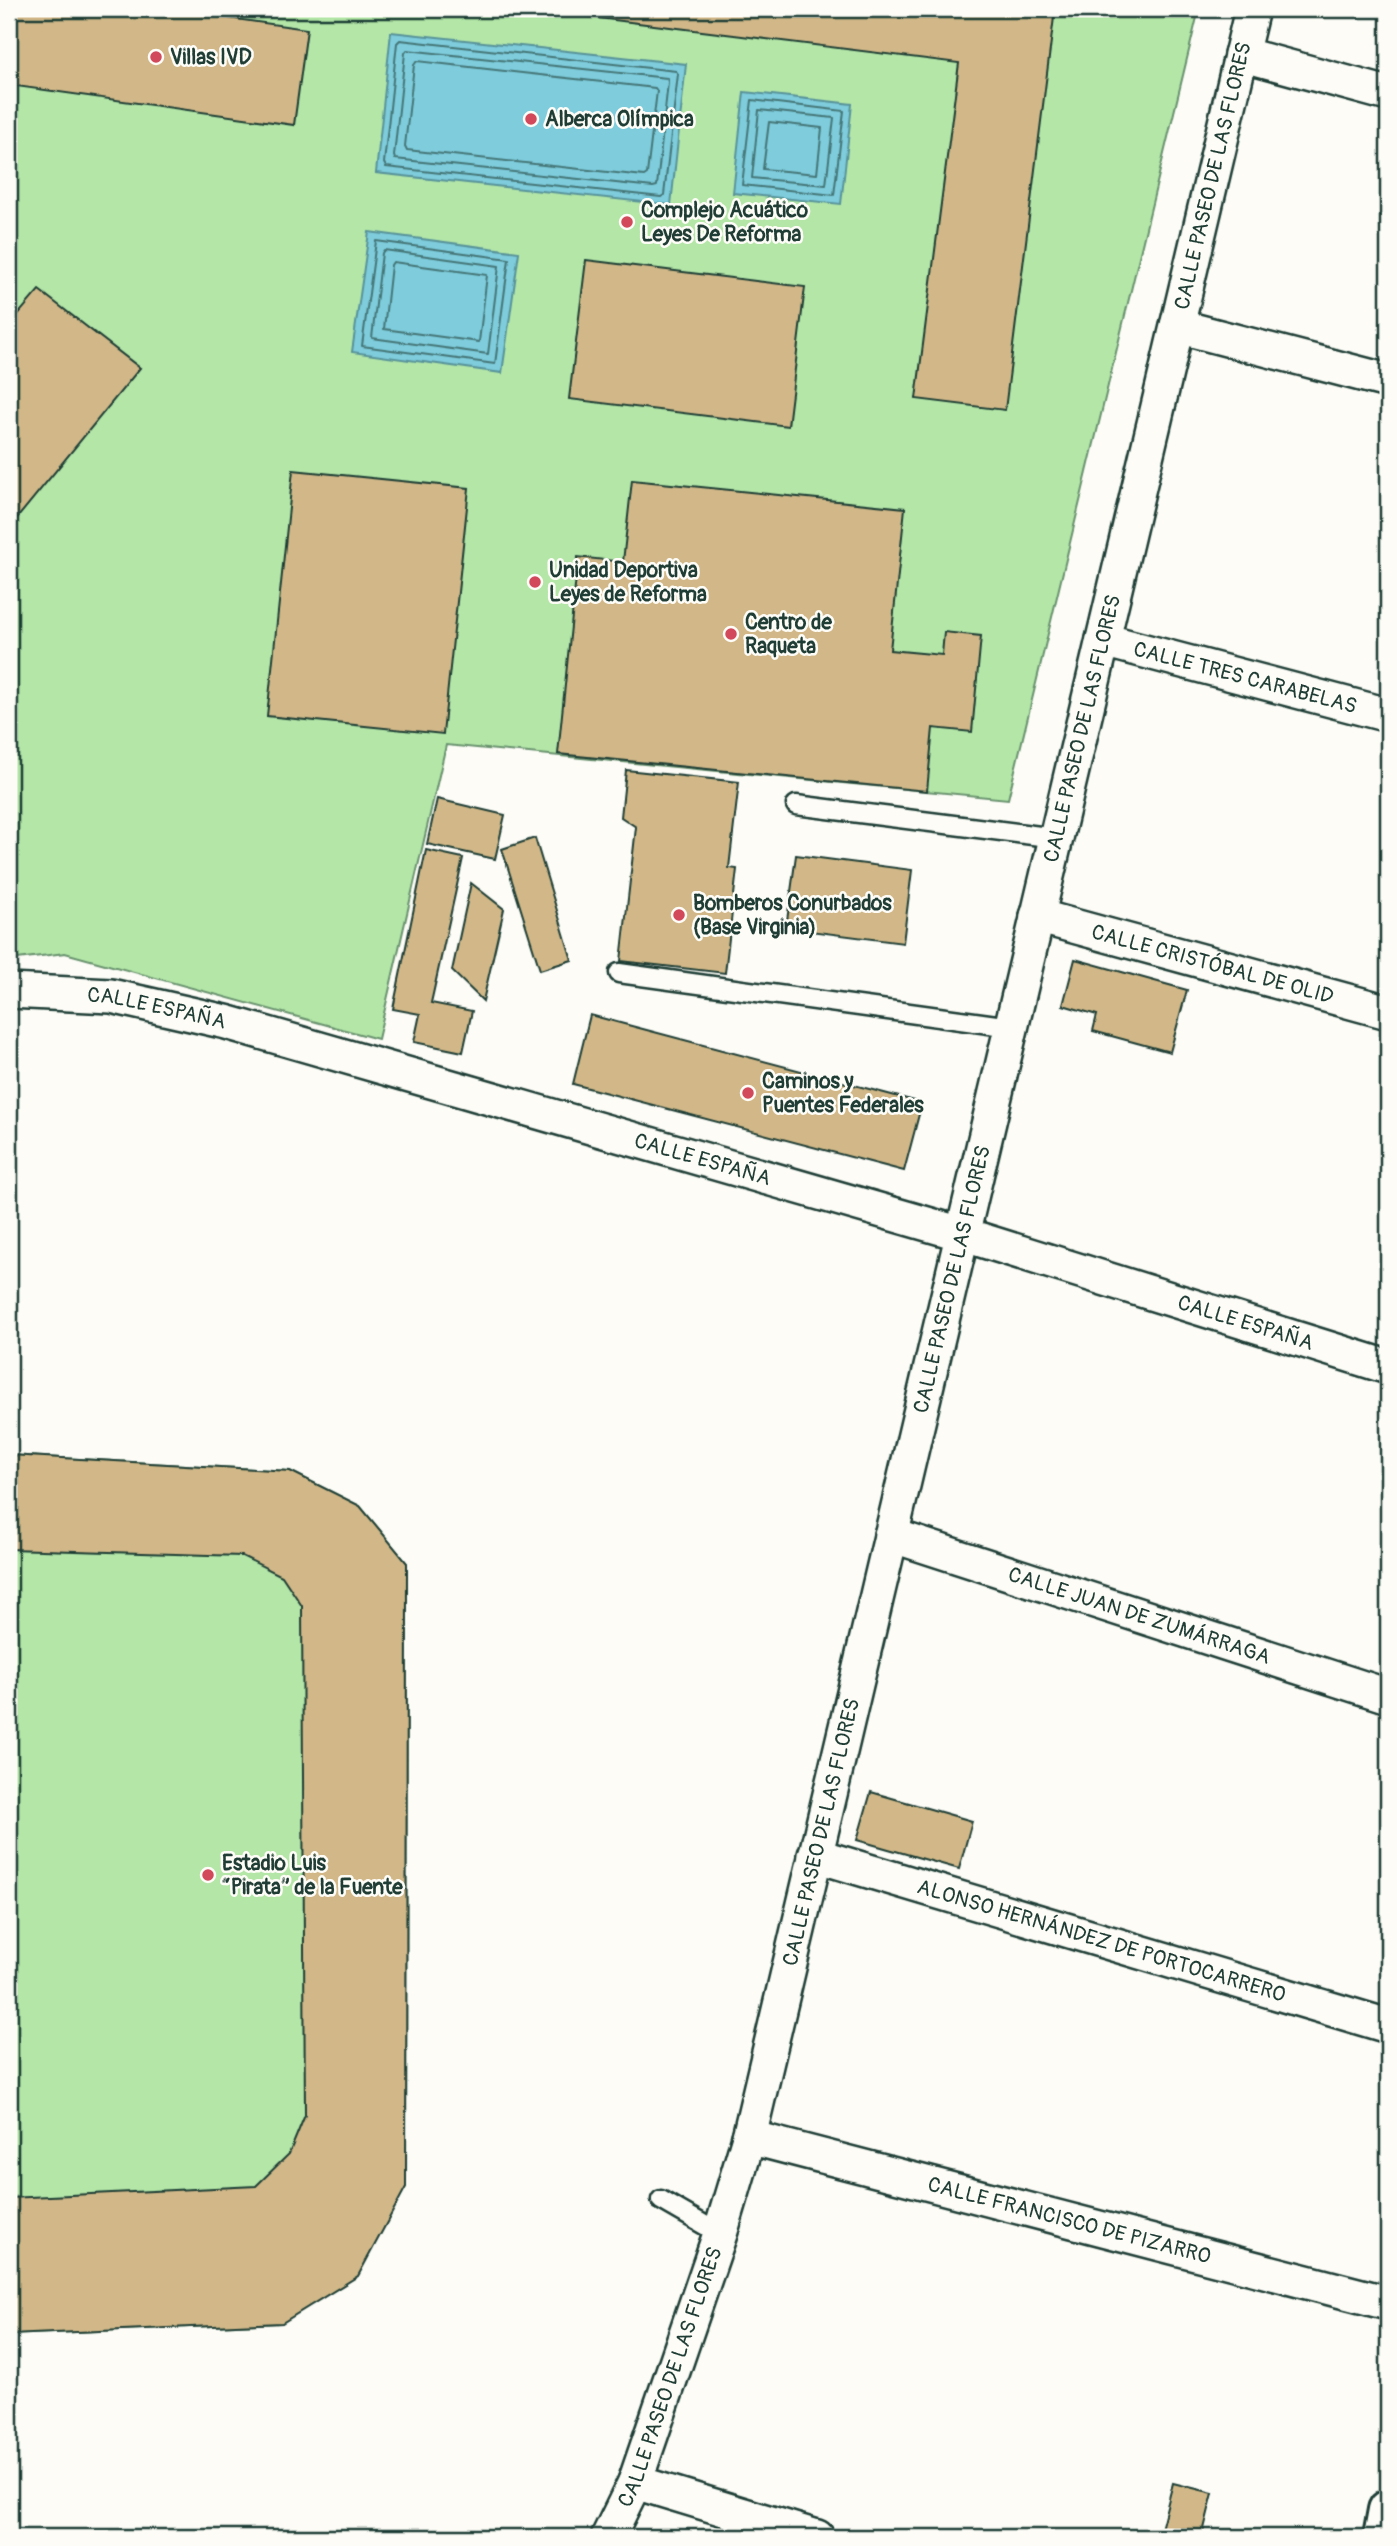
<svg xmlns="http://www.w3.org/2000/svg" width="1397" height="2546" font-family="Pangolin,sans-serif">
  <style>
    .green { fill: #b3e6a7; stroke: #69926e; stroke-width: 2 }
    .water { fill: #7eccdc; stroke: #589399; stroke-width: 2 }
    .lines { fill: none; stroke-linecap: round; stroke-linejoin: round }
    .shore { stroke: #457677; stroke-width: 2 }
    .building { fill: #d2b888; stroke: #1f3d34; stroke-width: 2 }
    .lane-casing { stroke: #1f3d34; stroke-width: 23 }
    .street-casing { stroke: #1f3d34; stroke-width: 38 }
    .secondary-casing { stroke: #1f3d34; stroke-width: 44 }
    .lane { stroke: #fdfcf7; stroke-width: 18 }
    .street { stroke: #fdfcf7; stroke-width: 33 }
    .secondary { stroke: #fdfcf7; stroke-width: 38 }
    .poi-dot { fill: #d1495b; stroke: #fdfcf7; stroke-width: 2.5 }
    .labels { text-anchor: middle; stroke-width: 5; stroke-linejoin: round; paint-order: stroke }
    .poi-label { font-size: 21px; font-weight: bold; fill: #1f3d34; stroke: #fdfcf7; text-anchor: start }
    .street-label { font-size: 21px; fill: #1f3d34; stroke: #fdfcf7 }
  </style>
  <rect width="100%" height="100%" fill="#fdfcf7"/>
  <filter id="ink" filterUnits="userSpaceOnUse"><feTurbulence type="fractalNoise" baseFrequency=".0143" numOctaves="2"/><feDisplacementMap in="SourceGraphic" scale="14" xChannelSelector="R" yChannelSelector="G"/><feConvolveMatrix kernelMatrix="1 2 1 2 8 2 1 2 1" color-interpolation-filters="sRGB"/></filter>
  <g filter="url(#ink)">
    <path class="green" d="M9,9H1199L1008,799L446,745L378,1039L65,953L9,960Z
      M9,1455L290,1471L360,1506L407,1563L406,2187L282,2323L9,2335Z"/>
    <path class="water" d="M391,32L686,64L671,205L376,173Z
      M744,92L852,104L841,204L733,193Z
      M369,232L519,252L502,373L352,352Z"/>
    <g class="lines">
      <path class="shore" d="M400,40L676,71L678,74L664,195L661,197L386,167L384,163L397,43Z
        M407,50L667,78L668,82L657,186L653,187L395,159L394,156L405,53Z
        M417,61L655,88L657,91L647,174L644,176L407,150L405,146L414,65Z
        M752,100L844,111L834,195L742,185Z
        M759,110L834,118L826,185L752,178Z
        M769,122L822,128L817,174L763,169Z
        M376,241L509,259L495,364L362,346Z
        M384,250L499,266L488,354L372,338L382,253Z
        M393,262L487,275L479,342L384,329L391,265Z"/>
    </g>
    <path class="building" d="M9,9H164L307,29L294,125L9,85Z
      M526,9H1055L1005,410L916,399L959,63Z
      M586,260L805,287L788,426L569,399Z
      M39,290L140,368L9,528V325Z
      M293,470L469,488L443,734L267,716Z
      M632,480L905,508L890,650L942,655L944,632L981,636L972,732L933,728L927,791L558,754L578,557L623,562Z
      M626,770L739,782L729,868L737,869L725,973L621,961L636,827L621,817Z
      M437,799L505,815L495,859L427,844Z
      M535,838L572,960L540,970L502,849Z
      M426,850L463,858L431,1003L472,1011L463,1052L414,1042L420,1014L393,1009Z
      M796,855L912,870L903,943L786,928Z
      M471,883L504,909L483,1001L452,971Z
      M1075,959L1187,990L1170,1052L1093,1031L1097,1015L1063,1005Z
      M590,1015L922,1103L904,1171L573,1084Z
      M9,1455L290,1471L360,1506L407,1563L406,2187L358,2276L282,2323L9,2335V2198L256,2186L289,2154L305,2115L302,1606L282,1576L242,1556L9,1549Z
      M871,1792L972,1821L959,1869L857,1840Z
      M1173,2483L1213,2493L1202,2537H1159Z"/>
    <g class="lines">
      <g class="lane-casing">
        <path id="lane" d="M796,805L1056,838
          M619,973L1011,1027
          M661,2200L720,2234"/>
      </g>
      <g class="street-casing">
        <g id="street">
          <path d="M1241,54L1388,94"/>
          <path d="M1177,326L1388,381"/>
          <path id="s1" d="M1103,640L1388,715"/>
          <path id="s2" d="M1037,916L1388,1012"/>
          <path id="s3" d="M9,991L111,996L226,1022L962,1234L1388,1367"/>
          <path id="s4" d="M891,1535L1388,1696"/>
          <path id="s5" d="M815,1855L1388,2026"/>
          <path id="s6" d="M749,2137L1388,2303"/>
          <path d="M635,2482L817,2537"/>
          <path id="s7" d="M608,2537L635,2482L720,2234L749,2137L1252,9"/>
        </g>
      </g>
      <g class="secondary-casing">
        <path id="secondary" d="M1383,2537L1388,2510"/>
      </g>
      <use href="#lane" class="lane"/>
      <use href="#street" class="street"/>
      <use href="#secondary" class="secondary"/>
    </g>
  </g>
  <g class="poi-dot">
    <circle cx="156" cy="57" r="7"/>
    <circle cx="531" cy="119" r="7"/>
    <circle cx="627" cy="222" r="7"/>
    <circle cx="535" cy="582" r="7"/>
    <circle cx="731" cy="634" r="7"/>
    <circle cx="679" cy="915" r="7"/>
    <circle cx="748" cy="1093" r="7"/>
    <circle cx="208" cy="1875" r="7"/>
  </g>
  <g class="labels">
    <g class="poi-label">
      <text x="170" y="64">Villas IVD</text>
      <text x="545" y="126">Alberca Olímpica</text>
      <text x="641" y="217">Complejo Acuático<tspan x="641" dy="24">Leyes De Reforma</tspan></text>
      <text x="549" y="577">Unidad Deportiva<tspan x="549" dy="24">Leyes de Reforma</tspan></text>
      <text x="745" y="629">Centro de<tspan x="745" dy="24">Raqueta</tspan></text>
      <text x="693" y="910">Bomberos Conurbados<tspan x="693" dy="24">(Base Virginia)</tspan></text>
      <text x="762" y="1088">Caminos y<tspan x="762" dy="24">Puentes Federales</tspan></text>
      <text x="222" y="1870">Estadio Luis<tspan x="222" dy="24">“Pirata” de la Fuente</tspan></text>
    </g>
    <g class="street-label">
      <text dy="7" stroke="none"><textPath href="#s7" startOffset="2440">CALLE PASEO DE LAS FLORES</textPath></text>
      <text dy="7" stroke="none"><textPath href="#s1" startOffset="147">CALLE TRES CARABELAS</textPath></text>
      <text dy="7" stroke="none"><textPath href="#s7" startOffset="1872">CALLE PASEO DE LAS FLORES</textPath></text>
      <text dy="7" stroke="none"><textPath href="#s2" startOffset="182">CALLE CRISTÓBAL DE OLID</textPath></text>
      <text dy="7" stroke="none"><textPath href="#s3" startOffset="149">CALLE ESPAÑA</textPath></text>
      <text dy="7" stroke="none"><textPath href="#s3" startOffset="716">CALLE ESPAÑA</textPath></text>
      <text dy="7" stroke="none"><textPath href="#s7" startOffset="1306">CALLE PASEO DE LAS FLORES</textPath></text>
      <text dy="7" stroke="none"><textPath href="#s3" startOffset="1283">CALLE ESPAÑA</textPath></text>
      <text dy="7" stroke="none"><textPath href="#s4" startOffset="261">CALLE JUAN DE ZUMÁRRAGA</textPath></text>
      <text dy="7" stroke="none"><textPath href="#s7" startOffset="738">CALLE PASEO DE LAS FLORES</textPath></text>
      <text dy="7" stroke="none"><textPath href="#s5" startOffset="299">ALONSO HERNÁNDEZ DE PORTOCARRERO</textPath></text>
      <text dy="7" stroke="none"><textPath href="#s6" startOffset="331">CALLE FRANCISCO DE PIZARRO</textPath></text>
      <text dy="7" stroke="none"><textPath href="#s7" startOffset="172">CALLE PASEO DE LAS FLORES</textPath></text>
    </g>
  </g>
  <rect width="1397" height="2546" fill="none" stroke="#fdfcf7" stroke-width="35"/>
  <rect x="18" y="18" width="1362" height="2511" fill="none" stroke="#1f3d34" stroke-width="2.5" filter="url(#ink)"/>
</svg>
